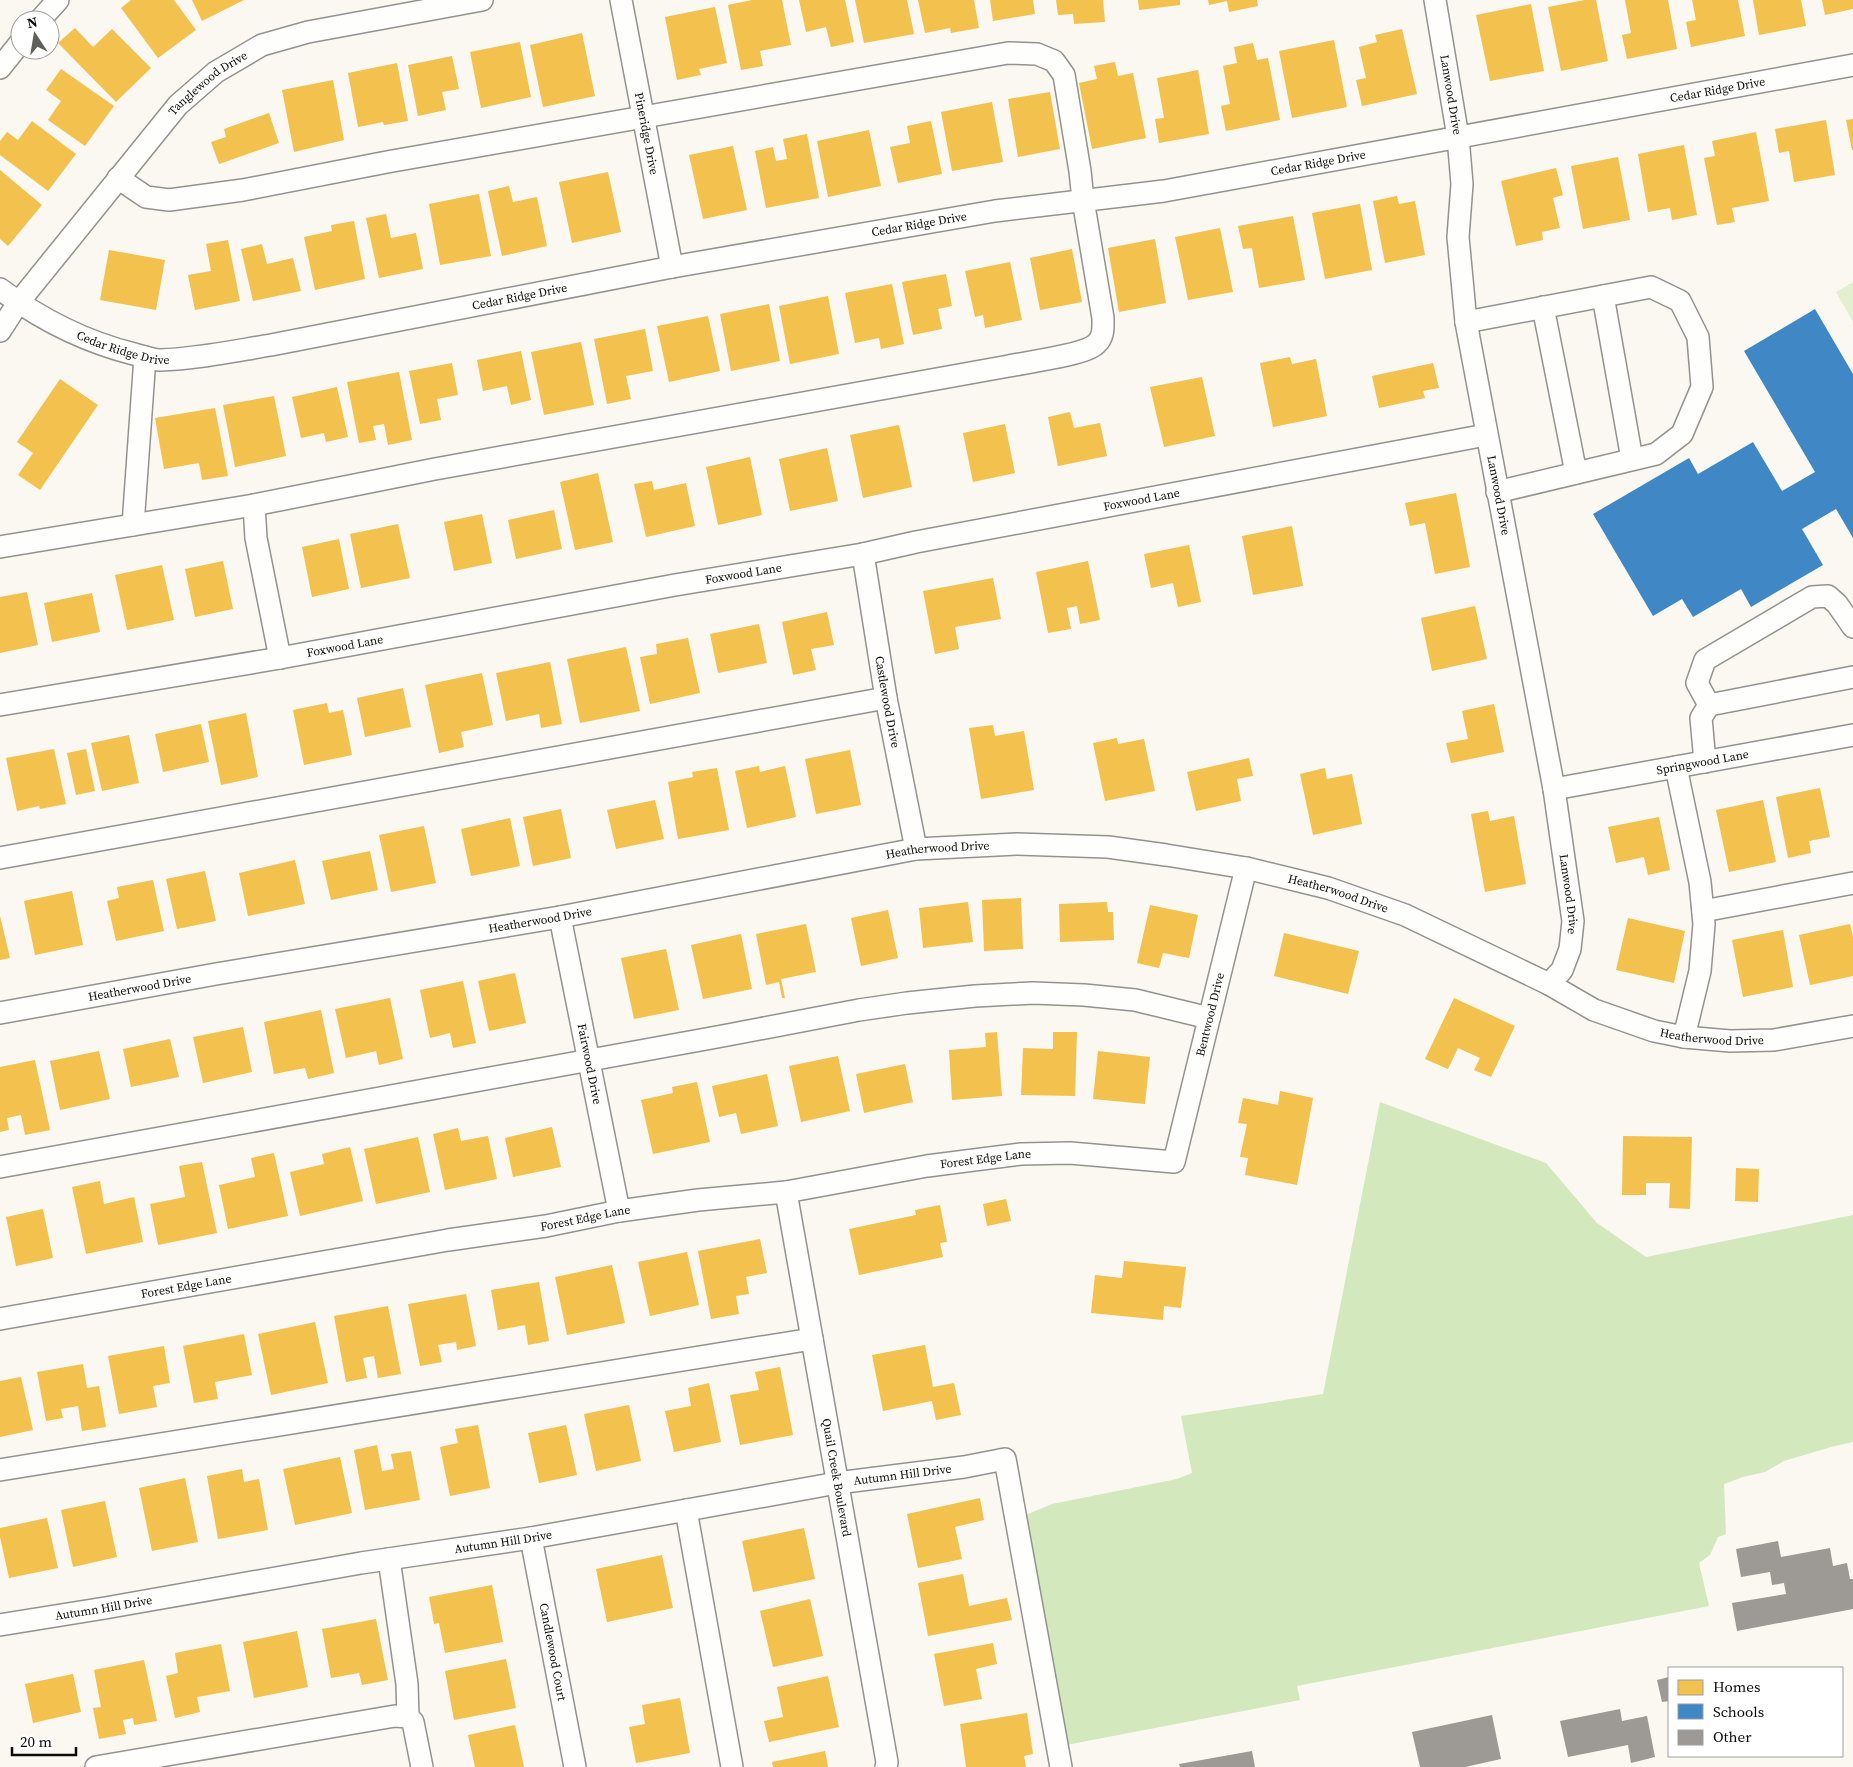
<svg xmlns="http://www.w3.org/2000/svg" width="1853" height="1767" font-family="'Source Serif 4',serif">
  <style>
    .green { fill: #e3f0d0 }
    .forest { fill: #d4e8bd }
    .homes { fill: #f2c14e }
    .schools { fill: #3f88c5 }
    .building { fill: #9d9a96 }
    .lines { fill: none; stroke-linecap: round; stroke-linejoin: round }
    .minor-casing { stroke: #93928f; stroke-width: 24 }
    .minor { stroke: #fefefd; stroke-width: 21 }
    .labels { text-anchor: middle; stroke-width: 5; stroke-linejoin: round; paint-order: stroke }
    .street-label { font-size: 12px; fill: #0c0c0c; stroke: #fff }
  </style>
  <rect width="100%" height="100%" fill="#faf8f0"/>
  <path class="green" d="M1853,282V322L1836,292Z"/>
  <path class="forest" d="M1380,1102L1546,1163L1597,1223L1646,1257L1853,1215V1442L1831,1447L1784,1461L1765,1472L1743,1477L1724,1484L1726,1534L1718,1537L1710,1555L1699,1563L1709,1606L1297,1686L1300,1700L1061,1746L1021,1517L1052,1504L1177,1479L1192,1473L1181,1416L1323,1394Z"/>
  <path class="homes" d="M131,0H174L196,30L158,58L121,8Z
    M192,0H244L202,21Z
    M752,0H782L791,45L760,51L763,66L741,70L728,5Z
    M799,0H845L854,42L831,47L826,27L806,32Z
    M855,0H907L914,34L864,43Z
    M918,0H974L979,28L951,33L950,28L925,33Z
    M990,0H1033L1035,14L993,21Z
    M1056,0H1103L1105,22L1074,24L1073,14L1058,15Z
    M1138,0H1180V5L1139,10Z
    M1208,0H1257L1258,6L1229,12L1227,1L1209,5Z
    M1585,0H1596L1608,61L1561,71L1548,7Z
    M1625,0H1668L1677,49L1627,59L1622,35L1631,33Z
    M1692,0H1738L1745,36L1691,47L1686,22L1696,20Z
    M1753,0H1801L1806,26L1759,35Z
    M1822,0H1853V9L1825,15Z
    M1531,4L1544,71L1490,81L1476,15Z
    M715,7L727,63L699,69L701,75L677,80L665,17Z
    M75,28L93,47L112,29L151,68L116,102L58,43Z
    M1402,29L1417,94L1362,106L1356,80L1366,78L1359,47L1377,42L1375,35Z
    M582,33L595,96L543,107L530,45Z
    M1334,40L1347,107L1292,118L1279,51Z
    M520,42L531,97L481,108L470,52Z
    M1253,43L1257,60L1268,58L1280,120L1226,131L1221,106L1230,104L1223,66L1237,63L1234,47Z
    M452,56L459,89L442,92L446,110L418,116L408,65Z
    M1115,62L1118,76L1133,73L1146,138L1092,149L1079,83L1097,79L1094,66Z
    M397,63L408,121L384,125L383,122L358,127L348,73Z
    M61,69L114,106L85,146L48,120L61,101L46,90Z
    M1198,70L1209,134L1159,143L1155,119L1164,118L1157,78Z
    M333,80L344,140L294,152L282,90Z
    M1050,92L1060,149L1018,157L1008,99Z
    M992,102L1003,162L952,171L941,112Z
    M269,113L279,143L219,164L211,142L226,137L224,129Z
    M1853,119V150H1852L1846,120Z
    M1826,120L1835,175L1794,182L1789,151L1779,153L1775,129Z
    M32,121L76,154L48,191L0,155V141L7,132L18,140Z
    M931,121L942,174L898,183L890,147L910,143L907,126Z
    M869,130L881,186L828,197L817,141Z
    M1756,132L1769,201L1732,208L1735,222L1717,225L1704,158L1715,156L1712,141Z
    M807,134L819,198L766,208L755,151L773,147L776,161L787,159L783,139Z
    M1684,145L1697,215L1672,220L1670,208L1648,212L1638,154Z
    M733,146L747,210L703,219L689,155Z
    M1618,157L1630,220L1583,229L1571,166Z
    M1556,168L1563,195L1553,198L1560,228L1542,232L1543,240L1516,246L1501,181Z
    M0,170L42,205L8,246L0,239Z
    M608,172L621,232L572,243L559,182Z
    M509,186L513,202L537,197L547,246L502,256L488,191Z
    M479,194L491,256L440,265L429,204Z
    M1397,196L1399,204L1415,201L1425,255L1385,263L1373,201Z
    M1360,204L1372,270L1325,279L1312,213Z
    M386,214L391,238L416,233L423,269L379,278L366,218Z
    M1293,216L1305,280L1259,288L1252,248L1243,249L1238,226Z
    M354,221L365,279L315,290L304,237L332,231L331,225Z
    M1220,228L1233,292L1188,300L1175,237Z
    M1155,239L1166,303L1119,312L1108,248Z
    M228,240L240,301L195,310L188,275L211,271L206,244Z
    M262,244L267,264L293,258L301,291L253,301L241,249Z
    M1072,249L1082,302L1040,310L1030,258Z
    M109,250L165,260L156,310L100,300Z
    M1010,262L1022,320L985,328L983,315L975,317L965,271Z
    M946,274L952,306L938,309L942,329L913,335L902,282Z
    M892,284L904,344L881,349L879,338L855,343L845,293Z
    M828,296L839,354L790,364L779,306Z
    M769,304L780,361L731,371L720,314Z
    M708,316L720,371L669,382L657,326Z
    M645,329L653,371L626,376L631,399L607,404L594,339Z
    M581,342L594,405L544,415L531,352Z
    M521,351L531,400L511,405L507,386L483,391L477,360Z
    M1290,357L1292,364L1316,359L1327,416L1273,427L1260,363Z
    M452,363L458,395L437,399L441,420L420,424L409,371Z
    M1433,363L1439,388L1423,391L1425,398L1379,408L1372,376Z
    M399,372L412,440L388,445L384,424L373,426L376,440L359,443L347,382Z
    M1202,377L1215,436L1164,447L1150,387Z
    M60,379L98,405L40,490L18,475L33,453L17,442Z
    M337,387L348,437L326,442L324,433L301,438L292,397Z
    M274,396L286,456L235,467L223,405Z
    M215,408L228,476L202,480L199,463L164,469L155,418Z
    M1070,412L1074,428L1100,423L1107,456L1058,466L1048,417Z
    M1005,424L1015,473L973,482L963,433Z
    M899,425L912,487L863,498L850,435Z
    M827,448L838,501L790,511L779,459Z
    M750,457L762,515L718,525L706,467Z
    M598,473L613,542L575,550L560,482Z
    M652,481L654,490L686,483L695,526L646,537L634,484Z
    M1456,493L1470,567L1435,574L1425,523L1410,526L1405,503Z
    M554,510L562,549L516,559L508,520Z
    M482,514L492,563L454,571L444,522Z
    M398,524L410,578L361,588L350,534Z
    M1292,526L1303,586L1253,595L1242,536Z
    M339,539L349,589L312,597L302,547Z
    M1189,545L1201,602L1178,607L1173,583L1151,588L1144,554Z
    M223,561L233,609L195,617L185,569Z
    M1088,561L1100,620L1080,624L1077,606L1067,608L1071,629L1048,633L1036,572Z
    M162,565L174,620L127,630L115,575Z
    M993,578L1001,619L955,627L959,649L935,654L923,591Z
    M27,592L38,645L0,653V597Z
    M92,593L100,632L52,642L44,603Z
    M1475,606L1487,659L1432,671L1421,618Z
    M827,612L834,645L811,649L816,670L793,675L782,622Z
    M759,624L767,663L718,673L710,634Z
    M688,638L700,693L650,704L640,657L657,654L656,644Z
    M626,647L640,711L580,723L567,659Z
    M550,662L562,724L541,728L539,714L506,721L496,673Z
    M482,673L493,725L461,732L464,747L439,753L425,685Z
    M403,688L411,727L365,737L357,698Z
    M327,703L329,713L343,710L352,755L304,765L293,710Z
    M1494,704L1504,752L1451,763L1446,743L1468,739L1462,711Z
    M246,713L258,777L221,785L208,721Z
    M201,724L209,762L163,772L155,734Z
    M993,725L995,736L1024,731L1034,790L981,799L969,728Z
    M129,735L139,783L102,791L91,743Z
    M1117,738L1118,744L1144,739L1155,791L1105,801L1093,743Z
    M54,749L66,804L40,809L39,806L17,811L6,758Z
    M86,749L95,791L76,795L67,753Z
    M850,750L861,805L816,814L805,759Z
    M1249,758L1253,776L1237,779L1241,801L1196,811L1187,772Z
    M759,766L760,772L785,766L796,817L747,828L735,771Z
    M717,768L729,830L678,839L668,782L693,777L692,772Z
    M1325,768L1327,779L1352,774L1362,824L1313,835L1300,774Z
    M1820,788L1830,837L1809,841L1811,853L1788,858L1776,797Z
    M655,800L664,839L616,849L607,810Z
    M1763,800L1776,862L1729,872L1716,810Z
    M561,809L571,858L533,866L523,817Z
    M1488,811L1490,821L1514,816L1526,884L1485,892L1471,814Z
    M1659,817L1670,870L1648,875L1644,857L1616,863L1608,827Z
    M510,818L520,866L471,876L461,829Z
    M424,826L436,883L391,892L379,835Z
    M370,851L378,890L331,900L322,861Z
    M295,860L305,904L248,916L239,873Z
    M205,871L216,921L177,929L166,879Z
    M153,880L164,931L116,941L107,901L119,898L117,887Z
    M72,891L83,945L35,955L24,901Z
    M1021,898L1023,949L984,951L982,900Z
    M968,902L973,942L923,948L919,908Z
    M1107,902L1108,912H1113L1114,940L1060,942L1059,904Z
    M1150,905L1198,915L1189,958L1163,953L1159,968L1137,963Z
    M888,910L898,958L861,966L851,918Z
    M0,916L10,958L0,960Z
    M1628,918L1685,931L1674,983L1616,970Z
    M806,924L816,972L781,979L785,998H782L779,982L766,985L756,934Z
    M1850,924L1853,937V976L1810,985L1799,935Z
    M1783,930L1793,987L1743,997L1732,940Z
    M1284,933L1359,951L1348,994L1274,976Z
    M741,934L752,989L703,999L691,945Z
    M666,949L679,1010L634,1019L621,958Z
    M515,973L526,1023L489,1031L478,981Z
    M463,981L476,1043L453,1048L450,1033L430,1038L420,990Z
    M390,998L403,1059L379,1065L376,1051L346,1058L335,1009Z
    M1454,998L1515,1026L1491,1077L1474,1070L1480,1058L1458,1048L1448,1069L1425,1059Z
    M321,1010L334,1073L308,1079L305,1068L274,1074L264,1022Z
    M243,1027L252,1072L203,1083L193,1037Z
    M997,1032L1002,1096L952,1100L949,1050L986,1047L985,1033Z
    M1053,1032H1077L1075,1096L1021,1095L1023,1048L1053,1049Z
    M170,1039L179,1077L131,1087L123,1049Z
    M99,1051L110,1099L60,1110L50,1061Z
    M1098,1051L1150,1057L1145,1104L1093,1099Z
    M838,1056L850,1111L801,1122L789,1066Z
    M35,1060L50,1130L25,1135L21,1115L7,1118L9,1130L0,1132V1067Z
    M905,1064L913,1102L864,1113L856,1074Z
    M767,1074L778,1126L741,1134L736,1113L719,1117L712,1086Z
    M697,1082L710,1142L653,1154L641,1100L673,1093L672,1087Z
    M1280,1091L1313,1098L1297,1185L1245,1175L1248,1158L1240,1157L1247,1124L1238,1123L1243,1098L1278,1105Z
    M552,1127L561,1167L513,1177L505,1138Z
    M458,1128L461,1141L488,1136L497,1179L445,1190L433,1134Z
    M1623,1136L1692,1137L1690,1209L1669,1208L1670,1183H1646V1195H1622Z
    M418,1137L430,1192L376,1204L364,1149Z
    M350,1147L363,1201L300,1216L290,1172L324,1164L322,1154Z
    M274,1153L288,1216L228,1229L219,1185L255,1177L251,1158Z
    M202,1162L217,1233L158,1245L150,1204L185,1197L179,1166Z
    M1736,1168L1759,1169L1758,1202L1735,1201Z
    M100,1181L104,1204L134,1197L143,1242L86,1254L72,1187Z
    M1006,1199L1011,1221L987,1226L983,1204Z
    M940,1205L947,1242L940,1243L943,1257L859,1275L849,1229L916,1215L915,1210Z
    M43,1209L53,1258L16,1266L6,1217Z
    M760,1239L767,1273L746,1277L749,1294L736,1296L739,1314L711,1319L698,1251Z
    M687,1252L699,1305L650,1316L638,1262Z
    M1124,1261L1186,1267L1181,1308L1164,1306L1163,1320L1091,1313L1095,1275L1122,1278Z
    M612,1265L625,1323L567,1335L555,1277Z
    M539,1282L549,1341L528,1345L525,1325L498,1330L491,1290Z
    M466,1294L476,1346L457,1350L456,1342L438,1345L442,1362L420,1366L408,1304Z
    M388,1306L401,1374L378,1378L374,1356L363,1358L367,1378L346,1382L334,1316Z
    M315,1322L328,1383L271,1395L258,1334Z
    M244,1334L252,1375L215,1382L218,1399L194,1403L183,1346Z
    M925,1345L933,1387L954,1383L961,1415L936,1420L932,1401L883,1411L872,1355Z
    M164,1346L170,1383L153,1386L157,1407L119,1414L108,1356Z
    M83,1364L87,1388L99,1386L106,1427L82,1431L78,1406L61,1409L63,1418L46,1421L37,1372Z
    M780,1367L793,1435L740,1445L730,1395L759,1390L755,1372Z
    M21,1377L33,1430L0,1437V1381Z
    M709,1383L721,1442L674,1452L665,1411L691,1406L688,1388Z
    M629,1405L641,1461L596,1471L584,1414Z
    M478,1425L490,1488L450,1496L440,1447L458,1443L455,1429Z
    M566,1425L577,1475L539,1483L528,1433Z
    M377,1445L382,1471L394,1469L391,1454L411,1451L420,1500L365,1510L354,1450Z
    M340,1457L352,1513L295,1525L283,1469Z
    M242,1469L244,1482L259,1479L268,1530L218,1539L207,1476Z
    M185,1478L198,1542L152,1551L139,1488Z
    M980,1498L984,1520L955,1527L962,1559L918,1568L907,1514Z
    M105,1501L117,1557L73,1567L61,1510Z
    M47,1518L58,1568L9,1578L0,1537V1528Z
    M804,1528L815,1579L753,1592L742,1541Z
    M662,1555L673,1608L607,1622L596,1569Z
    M963,1574L969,1606L1007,1598L1012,1620L928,1636L918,1583Z
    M492,1585L503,1642L445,1653L439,1623L434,1624L429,1597Z
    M810,1599L823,1656L773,1667L760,1611Z
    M376,1619L388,1680L362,1685L359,1673L331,1678L322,1629Z
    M297,1631L308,1687L254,1698L243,1642Z
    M993,1643L997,1664L976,1669L982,1699L944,1706L934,1654Z
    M221,1644L230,1691L197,1697L200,1712L175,1718L166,1676L178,1673L175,1653Z
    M506,1659L516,1708L454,1720L445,1671Z
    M144,1660L157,1721L134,1725L133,1718L123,1720L126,1734L99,1739L93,1708L101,1707L94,1670Z
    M73,1674L81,1712L33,1723L25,1684Z
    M828,1676L839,1727L769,1742L764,1721L783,1717L777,1687Z
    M680,1698L690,1753L636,1763L629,1727L645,1724L642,1705Z
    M1027,1713L1033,1754L1024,1756L1026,1767H966L960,1724Z
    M515,1725L524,1767H475L468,1735Z
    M825,1751L828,1767H773L772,1762Z"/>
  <path class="schools" d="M1815,309L1853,374V538L1836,509L1802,529L1823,565L1751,607L1741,589L1693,617L1682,599L1653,616L1593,514L1689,458L1698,474L1753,442L1782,491L1815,472L1744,351Z"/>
  <path class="building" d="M1778,1541L1781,1557L1830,1548L1833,1566L1847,1563L1850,1579H1853V1609L1737,1631L1732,1603L1786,1594L1784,1583L1772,1585L1770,1572L1741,1577L1736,1549Z
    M1669,1677V1701L1662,1702L1657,1680Z
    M1620,1709L1622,1721L1647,1716L1655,1757L1631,1763L1628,1745L1568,1757L1560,1721Z
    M1492,1715L1501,1759L1465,1767H1420L1412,1732Z
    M1252,1751L1255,1767H1180L1179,1764Z"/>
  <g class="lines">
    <g class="minor-casing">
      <g id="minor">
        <path id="s1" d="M621,0L672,267"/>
        <path id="s2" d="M1435,0L1458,137L1462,184L1458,237L1466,322L1554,789L1573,921L1570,949L1562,970L1549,984"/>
        <path d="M40,20L58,0"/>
        <path d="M0,68L20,43"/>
        <path d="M118,178L146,197L169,200L243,190L387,162L1008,53L1037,54L1054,61L1064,75L1080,171L1083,200L1103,318C1103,328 1104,337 1096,344C1085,355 1027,362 1009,366L435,469L254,505L256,538L280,658"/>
        <path id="s3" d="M0,289C40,319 86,342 134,354C142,356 152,360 160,360C197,359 234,351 271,345L672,267L995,211L1164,191L1853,65"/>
        <path d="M1603,296L1632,459"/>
        <path d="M1543,307L1576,473"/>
        <path d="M1466,322L1651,287L1680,301L1698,337L1702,387L1682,434L1656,454L1497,492"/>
        <path id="s4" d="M0,331L18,303L178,105L216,72L262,45L308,32L482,0"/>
        <path d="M133,525L145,357"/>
        <path d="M0,547L254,505"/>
        <path id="s5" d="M863,554L886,698L916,849"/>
        <path id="s6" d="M0,705L280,658L675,585L863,554L916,542L1486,435"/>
        <path d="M1709,705L1697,683L1705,660L1812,597L1828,596L1837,604L1853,627"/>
        <path d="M1705,762L1701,718L1709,705L1853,677"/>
        <path d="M1676,767L1700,882L1704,924L1700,971L1684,1037"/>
        <path id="s7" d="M1554,789L1853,735"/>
        <path d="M0,858L886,698"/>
        <path d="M1703,911L1853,883"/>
        <path id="s8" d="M560,917L619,1211"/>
        <path id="s9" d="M0,1013L216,974L560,917L916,849L1017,844L1108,847L1166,855L1246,868L1328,888L1405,915L1549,984L1594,1010L1654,1031L1684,1037L1730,1041L1774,1040L1853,1026"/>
        <path d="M0,1167L717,1037L859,1010L907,1003L975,996L1033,993L1084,995L1135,1000L1209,1018"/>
        <path id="s10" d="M786,1192L887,1762L886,1767"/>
        <path id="s11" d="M0,1319L448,1240L546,1226L619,1211L698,1200L786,1192L927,1166L1021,1154L1070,1153L1174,1162L1246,868"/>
        <path d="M0,1470L812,1339"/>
        <path d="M686,1510L732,1767"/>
        <path id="s12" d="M531,1538L575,1767"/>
        <path d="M389,1559L407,1684L408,1717"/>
        <path id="s13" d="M0,1625L105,1608L361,1563L531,1538L837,1483L964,1467L1005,1459L1061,1767"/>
        <path d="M96,1767L395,1716L408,1717L413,1722L422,1767"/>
      </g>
    </g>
    <use href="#minor" class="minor"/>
  </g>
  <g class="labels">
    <g class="street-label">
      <text dy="4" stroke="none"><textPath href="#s4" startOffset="325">Tanglewood Drive</textPath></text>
      <text dy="4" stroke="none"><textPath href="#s3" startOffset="1758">Cedar Ridge Drive</textPath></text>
      <text dy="4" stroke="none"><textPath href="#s2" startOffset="96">Lanwood Drive</textPath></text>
      <text dy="4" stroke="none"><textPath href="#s1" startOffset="136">Pineridge Drive</textPath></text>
      <text dy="4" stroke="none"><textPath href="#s3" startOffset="1352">Cedar Ridge Drive</textPath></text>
      <text dy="4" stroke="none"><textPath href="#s3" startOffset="948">Cedar Ridge Drive</textPath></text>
      <text dy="4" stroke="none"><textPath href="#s3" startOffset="542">Cedar Ridge Drive</textPath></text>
      <text dy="4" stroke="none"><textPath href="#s3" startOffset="138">Cedar Ridge Drive</textPath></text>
      <text dy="4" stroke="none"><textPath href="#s2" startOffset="501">Lanwood Drive</textPath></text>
      <text dy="4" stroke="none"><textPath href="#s6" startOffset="1160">Foxwood Lane</textPath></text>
      <text dy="4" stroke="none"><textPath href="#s6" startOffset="755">Foxwood Lane</textPath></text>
      <text dy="4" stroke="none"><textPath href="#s6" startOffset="350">Foxwood Lane</textPath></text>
      <text dy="4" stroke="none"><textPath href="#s5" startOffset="150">Castlewood Drive</textPath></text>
      <text dy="4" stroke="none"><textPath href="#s7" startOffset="151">Springwood Lane</textPath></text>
      <text dy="4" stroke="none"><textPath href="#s9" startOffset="952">Heatherwood Drive</textPath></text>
      <text dy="4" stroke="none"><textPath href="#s9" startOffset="1358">Heatherwood Drive</textPath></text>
      <text dy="4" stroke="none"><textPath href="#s2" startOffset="906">Lanwood Drive</textPath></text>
      <text dy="4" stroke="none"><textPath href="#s9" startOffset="548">Heatherwood Drive</textPath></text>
      <text dy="4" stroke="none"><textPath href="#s9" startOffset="142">Heatherwood Drive</textPath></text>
      <text dy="4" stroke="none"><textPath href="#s11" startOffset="1340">Bentwood Drive</textPath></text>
      <text dy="4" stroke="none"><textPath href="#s9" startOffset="1762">Heatherwood Drive</textPath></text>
      <text dy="4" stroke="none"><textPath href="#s8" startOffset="150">Fairwood Drive</textPath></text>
      <text dy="4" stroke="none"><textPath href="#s11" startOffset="999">Forest Edge Lane</textPath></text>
      <text dy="4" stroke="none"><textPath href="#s11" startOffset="594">Forest Edge Lane</textPath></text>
      <text dy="4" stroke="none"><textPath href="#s11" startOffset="189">Forest Edge Lane</textPath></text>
      <text dy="4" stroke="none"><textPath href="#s13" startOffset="915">Autumn Hill Drive</textPath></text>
      <text dy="4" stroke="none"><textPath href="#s10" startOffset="290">Quail Creek Boulevard</textPath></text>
      <text dy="4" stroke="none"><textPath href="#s13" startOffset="510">Autumn Hill Drive</textPath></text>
      <text dy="4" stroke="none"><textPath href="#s13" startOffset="105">Autumn Hill Drive</textPath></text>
      <text dy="4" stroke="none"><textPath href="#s12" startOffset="116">Candlewood Court</textPath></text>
    </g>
  </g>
  <rect x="1668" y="1667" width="175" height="90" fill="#ffffff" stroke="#9e9e9e"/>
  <rect x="1678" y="1680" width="25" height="15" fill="#f2c14e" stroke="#9e9e9e"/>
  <text x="1713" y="1692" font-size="15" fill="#0c0c0c">Homes</text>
  <rect x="1678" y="1704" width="25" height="15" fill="#3f88c5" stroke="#9e9e9e"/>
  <text x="1713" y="1717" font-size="15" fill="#0c0c0c">Schools</text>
  <rect x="1678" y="1730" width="25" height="15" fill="#9d9a96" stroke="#9e9e9e"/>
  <text x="1713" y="1742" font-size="15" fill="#0c0c0c">Other</text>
  <g transform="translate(35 35) rotate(348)"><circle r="24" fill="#ffffff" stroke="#9e9e9e"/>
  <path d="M0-4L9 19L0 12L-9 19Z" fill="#5f5f5c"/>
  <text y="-8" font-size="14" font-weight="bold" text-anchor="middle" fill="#0c0c0c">N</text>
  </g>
  <path d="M12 1747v8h64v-8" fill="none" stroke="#0c0c0c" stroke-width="2.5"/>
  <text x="20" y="1747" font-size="15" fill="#0c0c0c" stroke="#ffffff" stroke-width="4" paint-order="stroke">20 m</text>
</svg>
